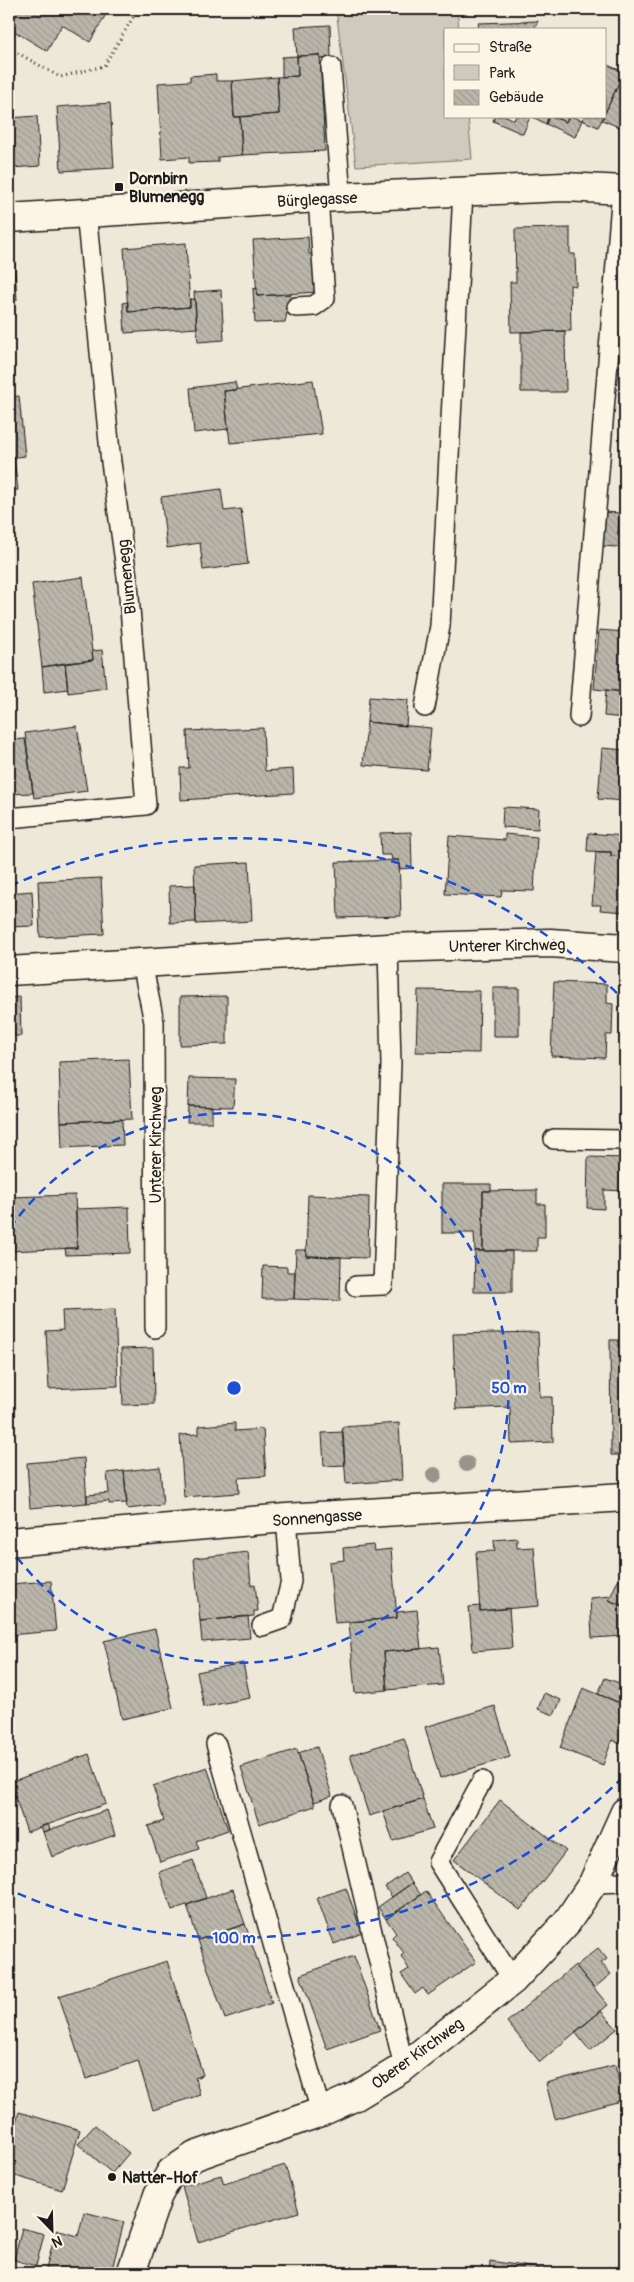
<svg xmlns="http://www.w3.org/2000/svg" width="634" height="2282" font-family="Pangolin,sans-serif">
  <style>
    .green { fill: #cfcabd; stroke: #76736c }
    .building { fill: url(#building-back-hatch); stroke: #1c1c1c }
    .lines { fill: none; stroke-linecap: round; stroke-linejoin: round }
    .service-casing { stroke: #1c1c1c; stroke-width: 22 }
    .minor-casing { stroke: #1c1c1c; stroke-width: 31 }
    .path { stroke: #1c1c1c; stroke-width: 3; stroke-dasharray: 1 4; stroke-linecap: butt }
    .service { stroke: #fcf5e5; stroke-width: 19 }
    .minor { stroke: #fcf5e5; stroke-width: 28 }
    .tree { fill: #98948b }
    .ring { fill: none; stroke: #1d4ed8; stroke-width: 2.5; stroke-dasharray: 9 6 }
    .poi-dot { fill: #1c1c1c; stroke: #fcf5e5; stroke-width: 2 }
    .labels { text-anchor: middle; stroke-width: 4.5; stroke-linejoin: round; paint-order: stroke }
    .poi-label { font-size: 16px; font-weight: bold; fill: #1c1c1c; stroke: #fcf5e5; text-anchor: start }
    .street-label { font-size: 16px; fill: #1c1c1c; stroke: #fcf5e5 }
    .centre { fill: #1d4ed8; stroke: #fcf5e5; stroke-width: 2.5 }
    .ring-label { font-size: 15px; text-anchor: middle; font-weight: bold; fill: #1d4ed8; stroke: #fcf5e5; stroke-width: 4.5; stroke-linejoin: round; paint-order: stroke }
  </style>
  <defs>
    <pattern id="building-back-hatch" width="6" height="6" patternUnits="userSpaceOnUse" patternTransform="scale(1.25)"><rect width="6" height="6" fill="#bab6aa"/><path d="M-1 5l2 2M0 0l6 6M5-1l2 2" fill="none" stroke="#9f9c92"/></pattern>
  </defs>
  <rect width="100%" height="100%" fill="#eee8d9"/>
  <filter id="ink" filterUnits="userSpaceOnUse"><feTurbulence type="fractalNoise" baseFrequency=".02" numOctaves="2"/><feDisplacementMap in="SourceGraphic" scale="10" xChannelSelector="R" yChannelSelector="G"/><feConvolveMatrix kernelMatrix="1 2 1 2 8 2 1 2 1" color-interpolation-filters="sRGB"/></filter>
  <g filter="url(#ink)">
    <path class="green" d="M336,9H457L459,29H445V116H468L472,159L356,166Z"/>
    <path class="building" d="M9,9H109L90,42L62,25L47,51L9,28Z
      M538,21L534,29H479L478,23Z
      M330,25L331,58L320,59V55L297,56L295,27Z
      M320,55L325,151L242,155L240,117L279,114L277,77L298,76L297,56Z
      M297,56L298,76L282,77V57Z
      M605,64L624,72L605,113Z
      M624,72L625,121L623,120L619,127L602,120Z
      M216,74V81H232L234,117H240L242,155L218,157V162L189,163V157L162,159L158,83L190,81V76Z
      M277,77L279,114L234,117L232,81Z
      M110,103L114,168L61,171L57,107Z
      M37,116L40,166L11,168L12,180H9V118Z
      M495,116H507L514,120L516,116L530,117L523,134L493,121Z
      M531,116H549L546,124Z
      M549,116L566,122L569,116L582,120L575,137L546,124Z
      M552,116H569L566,122Z
      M584,116H604L598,127L582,120Z
      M570,228V254H575L576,286L570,285L571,331L511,332L510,282H516L515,229Z
      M308,237L309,254H315L317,292L257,296L253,240Z
      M186,243L190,307L128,312L124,248Z
      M9,253H14L17,300H9Z
      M257,288V296L291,294L285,322L255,323L253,289Z
      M221,290L224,340L198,342L194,292Z
      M190,299H195L197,328L125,333L123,303L128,302V312L190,307Z
      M565,331L566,392H521V332Z
      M313,380L322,434L230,443L224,391Z
      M235,382L237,390L224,391L228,429L194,433L190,388Z
      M19,396L25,456L9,458V397Z
      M9,458H14L18,490L9,491Z
      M622,482H625V534H618Z
      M221,489L224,511L241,509L248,564L203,570L200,543L167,548L161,497Z
      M603,512L620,513L618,534H623L622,545L617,547L600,546Z
      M83,577L93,660L42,667L32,584Z
      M599,630L625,632V692L594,689Z
      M102,650L106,688L68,693L65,663L93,660L92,651Z
      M65,663L68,689L44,692L42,667Z
      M606,690L625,692V718L604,716Z
      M369,697L408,700L406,726L367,722Z
      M367,722L431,728L427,770L363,765Z
      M77,726L87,791L34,798L25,733Z
      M263,728L265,771L293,769L294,793L181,800L180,768H189L187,731Z
      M25,739L33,793L10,794L9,740Z
      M602,748L625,750V801L598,799Z
      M503,807L539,809L538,829L502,827Z
      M411,832L412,868L399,869V860H392L391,855H381L380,833Z
      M588,833L625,836V857L611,856V852L587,851Z
      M505,834L537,837L534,891L502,890L501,897L445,894L449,836L505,840Z
      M596,852H611V856L625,857V912L600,910L601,905H592Z
      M399,860L401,916L338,918L336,862Z
      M249,862L252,921L196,924L194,865Z
      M101,878L104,934L40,937L38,881Z
      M195,885L196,922L170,923L169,886Z
      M32,891L34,926L9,927V893Z
      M554,982L607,984V1003L613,1004L612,1035H606L605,1058L551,1056Z
      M493,988H519V1036H493Z
      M418,990L480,991L479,1053L416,1052Z
      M227,996V1044L180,1045V997Z
      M20,997L21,1036H9V998Z
      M129,1059L132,1119L61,1122L59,1062Z
      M189,1078L235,1079L233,1107L188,1106Z
      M188,1106L212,1107V1122H187Z
      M122,1119L123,1145L62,1148L61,1122Z
      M588,1157L625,1158V1191L604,1190V1209L587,1208Z
      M442,1184H491V1191H483V1251H475L474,1233H442Z
      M537,1190V1204H545V1237H537V1251H483V1191Z
      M75,1195L77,1248L9,1251V1197Z
      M308,1195L369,1197L368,1258L306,1256Z
      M129,1207L130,1253L66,1255L65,1248H77L76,1209Z
      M296,1250H306V1256L341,1257L340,1301L294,1299Z
      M475,1251H512V1292H474Z
      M263,1266L287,1267V1272H295L294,1299H262Z
      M115,1309L118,1386L49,1389L46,1331L63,1330L62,1311Z
      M538,1332L540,1397H552L553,1442L511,1444L510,1407L456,1409L453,1334Z
      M610,1340H625V1455H611Z
      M153,1348L154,1404L123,1405L121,1349Z
      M235,1423V1431L263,1429L266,1476L238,1478L239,1493L184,1497L180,1435L199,1434V1426Z
      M399,1423L402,1480L346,1484L342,1427Z
      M343,1432L345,1465L324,1466L322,1433Z
      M84,1458L87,1503L30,1508L27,1463Z
      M160,1467L163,1505L127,1509L124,1471Z
      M124,1471L127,1503L109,1504V1501L87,1503V1495L109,1493L107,1473Z
      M517,1538V1548L534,1547L539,1606L480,1611L476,1552L495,1551L494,1540Z
      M373,1545L374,1551L391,1549L397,1618L335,1623L329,1562L344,1560L343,1548Z
      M248,1552L251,1585L255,1584L258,1611H254V1616L200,1621L194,1558Z
      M625,1564V1607L609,1600Z
      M51,1581L56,1631L9,1635L11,1656H9V1584Z
      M611,1596L609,1600L625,1607V1636L592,1638L590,1598Z
      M480,1606V1611L509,1608L512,1648L473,1651L469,1607Z
      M417,1610L421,1649L384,1652L387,1690L355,1693L349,1622L397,1618V1612Z
      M248,1616L250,1638L202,1642L200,1621Z
      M155,1629L173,1708L122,1719L104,1641Z
      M439,1647L443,1685L387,1690L384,1652Z
      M243,1663L250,1698L204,1707L197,1672Z
      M605,1678L625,1685V1705L598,1694Z
      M583,1688L625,1705L621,1719L625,1721V1730L620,1744L612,1740L603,1765L560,1748Z
      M544,1693L561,1700L554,1715L538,1709Z
      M495,1706L510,1757L440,1778L425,1727Z
      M404,1738L423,1799L369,1816L350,1755Z
      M317,1747L332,1796L314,1802L298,1753Z
      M297,1749L315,1806L259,1824L241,1767Z
      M89,1754L106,1804L27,1832L10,1782Z
      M207,1767L228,1830L196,1841L199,1849L160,1862L148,1826L164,1821L153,1786Z
      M423,1799L433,1829L393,1841L383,1811Z
      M500,1800L566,1851L520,1910L454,1860Z
      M107,1810L115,1835L52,1857L43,1832Z
      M48,1824L50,1830L43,1832L41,1826Z
      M193,1860L206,1898L172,1910L159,1872Z
      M405,1873L412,1883L392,1897L385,1887Z
      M412,1883L421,1895L386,1919L378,1907Z
      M346,1888L362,1933L334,1944L317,1898Z
      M233,1889L245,1924L198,1940L187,1905Z
      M426,1891L476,1962L428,1995L423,1988L415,1994L401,1974L409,1969L401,1956L404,1953L392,1937L396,1933L386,1919Z
      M245,1924L272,2003L225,2019L198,1940Z
      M598,1948L607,1959L601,1963L611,1974L594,1988L576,1966Z
      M354,1956L380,2030L327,2049L300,1975Z
      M167,1961L203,2075L195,2078L200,2095L153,2110L138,2061L86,2079L59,1996Z
      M575,1965L608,2005L540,2062L507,2022Z
      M601,2011L617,2029L590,2051L575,2032Z
      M615,2065L624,2100L555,2119L546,2083Z
      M19,2112L80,2130L62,2190L9,2174V2145Z
      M95,2125L129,2153L112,2173L78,2144Z
      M285,2165L299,2212L198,2242L182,2186L221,2175L224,2184Z
      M84,2212L124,2222L111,2273H45L56,2230L78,2236Z
      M22,2228L44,2234L36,2266L14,2260Z
      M490,2261L549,2270L548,2273H489Z
      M549,2270L571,2273H548Z"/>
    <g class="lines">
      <g class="service-casing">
        <path id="service" d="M331,67L341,197
          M296,307L314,306L325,298L318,198
          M425,707L440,626L463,192
          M579,717L622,190
          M9,818L146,805L128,584L111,462L86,212
          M142,963L154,1022L155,1328
          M554,1139L625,1140
          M356,1286L383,1285L391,1064L388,948
          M262,1626L282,1619L291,1581L286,1518
          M216,1744L321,2112
          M482,1781L438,1862L513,1980
          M342,1805L404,2067
          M593,1883L625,1882"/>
      </g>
      <g class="minor-casing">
        <path id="minor" d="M9,218L318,198L564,187L625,190
          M9,971L388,948L550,943L625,948
          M9,1542L286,1518L625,1497
          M131,2273L158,2195L171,2172L195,2156L321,2112L356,2096L404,2067L513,1980L567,1922L593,1883L625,1812"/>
      </g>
      <path class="path" d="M9,48L60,77L104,66L138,9"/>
      <use href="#service" class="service"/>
      <use href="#minor" class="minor"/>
    </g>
    <g class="tree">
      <circle cx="467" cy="1464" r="8"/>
      <circle cx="434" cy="1475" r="8"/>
    </g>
  </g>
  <g class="ring">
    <path d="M10 1228A275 275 0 1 1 10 1548"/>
    <path d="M623 1777A550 550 0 0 1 10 1890M10 886A550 550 0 0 1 623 999"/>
  </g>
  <g class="poi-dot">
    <rect x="114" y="182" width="10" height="10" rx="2.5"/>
    <circle cx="112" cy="2177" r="5"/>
  </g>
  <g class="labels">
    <g class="poi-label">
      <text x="129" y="184">Dornbirn<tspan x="129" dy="18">Blumenegg</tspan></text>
      <text x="122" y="2183">Natter-Hof</text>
    </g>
    <g class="street-label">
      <text transform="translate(317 199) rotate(-3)" y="6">Bürglegasse</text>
      <text transform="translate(126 577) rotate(-96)" y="6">Blumenegg</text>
      <text transform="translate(507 945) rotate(-1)" y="6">Unterer Kirchweg</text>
      <text transform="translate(155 1145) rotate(-90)" y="6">Unterer Kirchweg</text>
      <text transform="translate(317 1517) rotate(-4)" y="6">Sonnengasse</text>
      <text transform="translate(417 2053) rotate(-36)" y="6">Oberer Kirchweg</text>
    </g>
  </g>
  <circle cx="234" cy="1388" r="8" class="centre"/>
  <g class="ring-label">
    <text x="509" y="1393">50 m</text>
    <text x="234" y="1943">100 m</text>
  </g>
  <rect width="634" height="2282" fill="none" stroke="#fcf5e5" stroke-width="30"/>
  <rect x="15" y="15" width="604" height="2252" fill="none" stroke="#1c1c1c" stroke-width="2" filter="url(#ink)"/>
  <rect x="444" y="28" width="162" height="90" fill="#fcf5e5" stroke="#a29e95"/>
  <rect x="454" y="44" width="25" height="8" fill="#fcf5e5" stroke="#a29e95"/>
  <text x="489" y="52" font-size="15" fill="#1c1c1c">Straße</text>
  <rect x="454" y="65" width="25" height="15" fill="#cfcabd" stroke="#a29e95"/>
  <text x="489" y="78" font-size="15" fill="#1c1c1c">Park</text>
  <rect x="454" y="90" width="25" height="15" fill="url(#building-back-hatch)" stroke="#a29e95"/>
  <text x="489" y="102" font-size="15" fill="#1c1c1c">Gebäude</text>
  <g transform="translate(52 2230) rotate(157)" stroke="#fcf5e5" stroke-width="4" paint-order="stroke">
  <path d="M0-4L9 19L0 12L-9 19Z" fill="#1c1c1c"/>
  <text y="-8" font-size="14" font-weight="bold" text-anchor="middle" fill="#1c1c1c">N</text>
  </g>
</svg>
